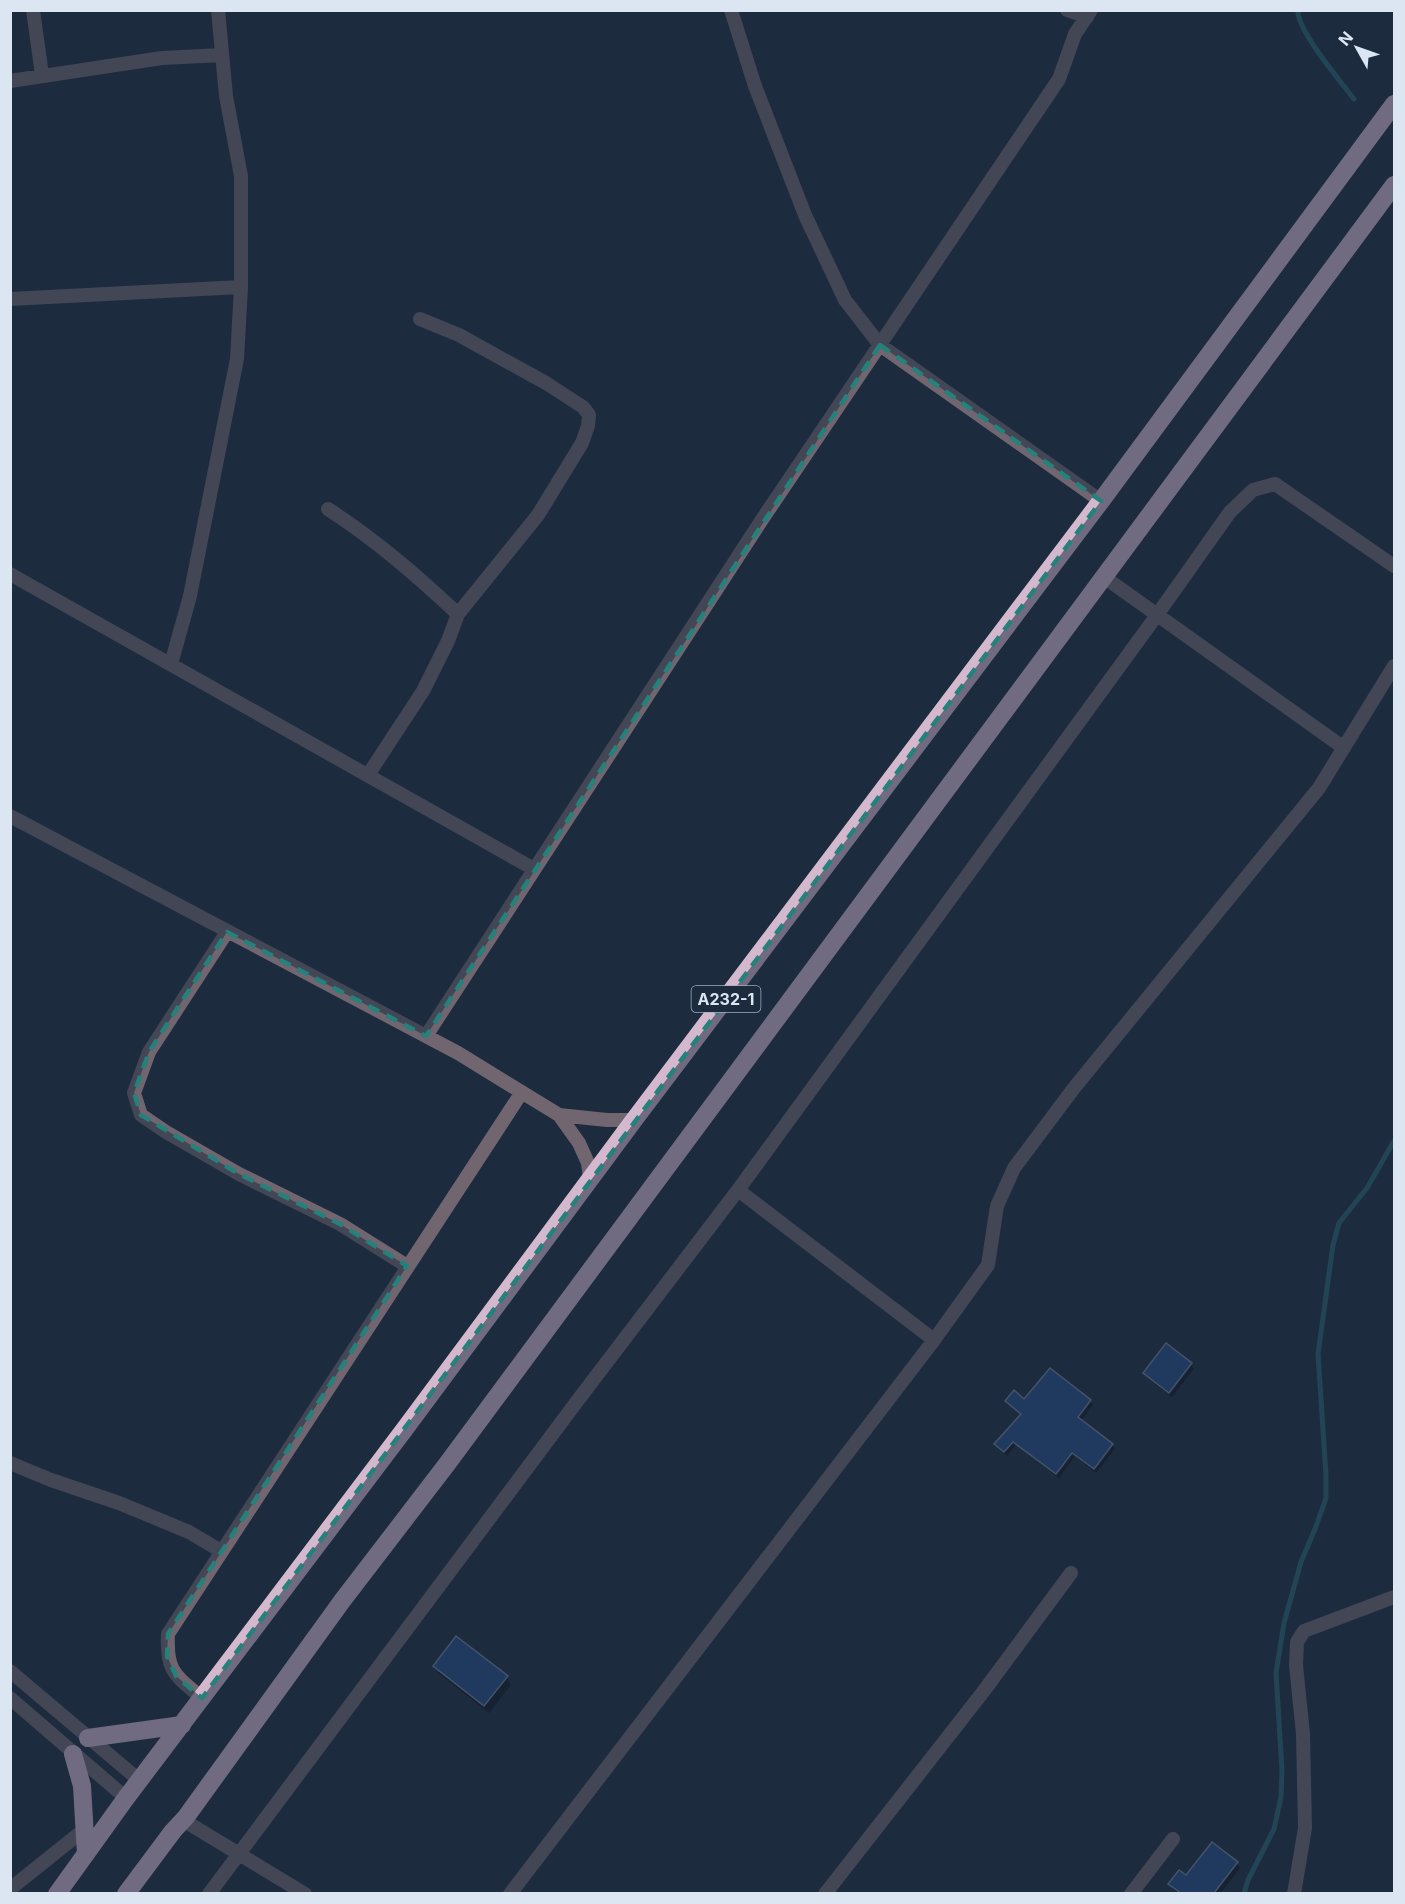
<svg xmlns="http://www.w3.org/2000/svg" width="1405" height="1904" font-family="Inter,sans-serif">
  <style>
    .shadow { fill: #0007 }
    .lines { fill: none; stroke-linecap: round; stroke-linejoin: round }
    .stream { stroke: #29656f; stroke-width: 5 }
    .building { fill: #244c85; stroke: #72839b; stroke-width: 1.5 }
    .street { stroke: #71666f; stroke-width: 14 }
    .highway { stroke: #d4b9ce; stroke-width: 18 }
    .marked { fill: none; stroke: #24817b; stroke-width: 4.5; stroke-dasharray: 12 8; stroke-linejoin: round }
    .labels { text-anchor: middle; stroke-width: 4.5; stroke-linejoin: round; paint-order: stroke }
    .shield { fill: #1d2b3f; stroke: #a3aebd; stroke-width: 1.5 }
    .shield-label { font-size: 16px; font-weight: bold; fill: #dce6f3 }
  </style>
  <rect width="100%" height="100%" fill="#1d2b3f"/>
  <path class="shadow" d="M1191,1364L1194,1369L1172,1397L1148,1378L1145,1373Z
    M1007,1401H1090L1093,1405L1081,1421L1112,1445L1115,1449L1096,1473L1075,1456L1059,1478L1016,1445L1007,1456L996,1444L1022,1416Z
    M434,1666L507,1677L511,1685L489,1713L439,1674Z
    M1237,1863L1240,1868L1220,1894H1179L1173,1889L1170,1884L1186,1877Z"/>
  <g class="lines">
    <path class="stream" d="M1298,10C1296,29 1341,82 1354,99
      M1244,1894L1248,1880L1274,1829L1281,1797L1282,1770L1276,1673L1284,1623L1301,1562L1315,1529L1326,1498V1475L1318,1354L1333,1245L1339,1223L1367,1188L1394,1141"/>
  </g>
  <path class="building" d="M1166,1343L1192,1363L1169,1393L1143,1373Z
    M1050,1368L1091,1400L1078,1417L1113,1444L1094,1469L1072,1453L1056,1474L1013,1442L1004,1452L994,1444L1021,1414L1005,1401L1014,1390L1024,1399Z
    M456,1636L508,1676L484,1706L433,1666Z
    M1212,1842L1238,1862L1214,1893H1181L1168,1884L1179,1870L1186,1875Z"/>
  <g class="lines">
    <path class="street" d="M33,10L42,75
      M731,10L755,86L805,215L845,300L880,345L1101,501
      M1067,10L1087,17
      M10,81L162,58L222,55
      M10,299L241,287
      M328,509C376,540 416,575 458,614
      M10,574L534,869
      M1104,577L1344,748
      M171,664L190,596L237,359L241,287V176L226,96L218,10
      M368,775L423,691L448,641L458,614L538,515L582,443L588,426L589,415L583,407L546,383L459,335L420,319
      M10,816L458,1053L559,1115L579,1143L588,1163L590,1179
      M227,932L149,1052L134,1093L141,1115L166,1132L239,1174L340,1224L407,1266
      M426,1036L763,518L1059,79L1075,34L1091,10
      M559,1115L607,1120H634
      M738,1190L934,1340
      M10,1463L51,1480L119,1503L189,1532L221,1551
      M10,1671L139,1780
      M10,1698L126,1798
      M202,1698C175,1675 166,1672 168,1634L522,1092
      M183,1820L305,1894
      M10,1889L85,1829
      M209,1894L578,1400L738,1190L1157,615L1230,512L1253,490L1275,484L1394,566
      M510,1894L934,1340L988,1265L997,1206L1014,1168L1074,1088L1319,788L1394,666
      M825,1894L983,1692L1071,1573
      M1131,1894L1173,1839
      M1294,1894L1305,1828L1303,1734L1296,1665L1297,1642L1304,1631L1394,1597"/>
    <path class="highway" d="M88,1738L182,1725
      M73,1754L82,1786L86,1854
      M57,1894L126,1798L404,1430L634,1120L1101,501L1394,104
      M126,1894L173,1831L186,1817L342,1601L447,1464L1394,185"/>
  </g>
  <path d="M0 0H1405V1904H0ZM880,345L1101,501L202,1698L176,1676L167,1656L168,1634L407,1266L340,1224L239,1174L141,1115L134,1093L149,1052L227,932L426,1036Z" fill="#1d2b3f" fill-opacity=".55" fill-rule="evenodd"/>
  <path class="marked" d="M880,345L1101,501L202,1698L176,1676L167,1656L168,1634L407,1266L340,1224L239,1174L141,1115L134,1093L149,1052L227,932L426,1036Z"/>
  <g class="labels">
    <rect class="shield" x="691.5" y="986" width="69" height="26" rx="4.5"/>
    <g class="shield-label">
      <text x="726" y="1005">A232-1</text>
    </g>
  </g>
  <rect width="1405" height="1904" fill="none" stroke="#dce6f3" stroke-width="24"/>
  <g transform="translate(1357 48) rotate(310)" stroke="#1d2b3f" stroke-width="4.5" paint-order="stroke">
  <path d="M0-4.5L10 22L0 15L-10 22Z" fill="#dce6f3"/>
  <text y="-9" font-size="16" font-weight="bold" text-anchor="middle" fill="#dce6f3">N</text>
  </g>
</svg>
